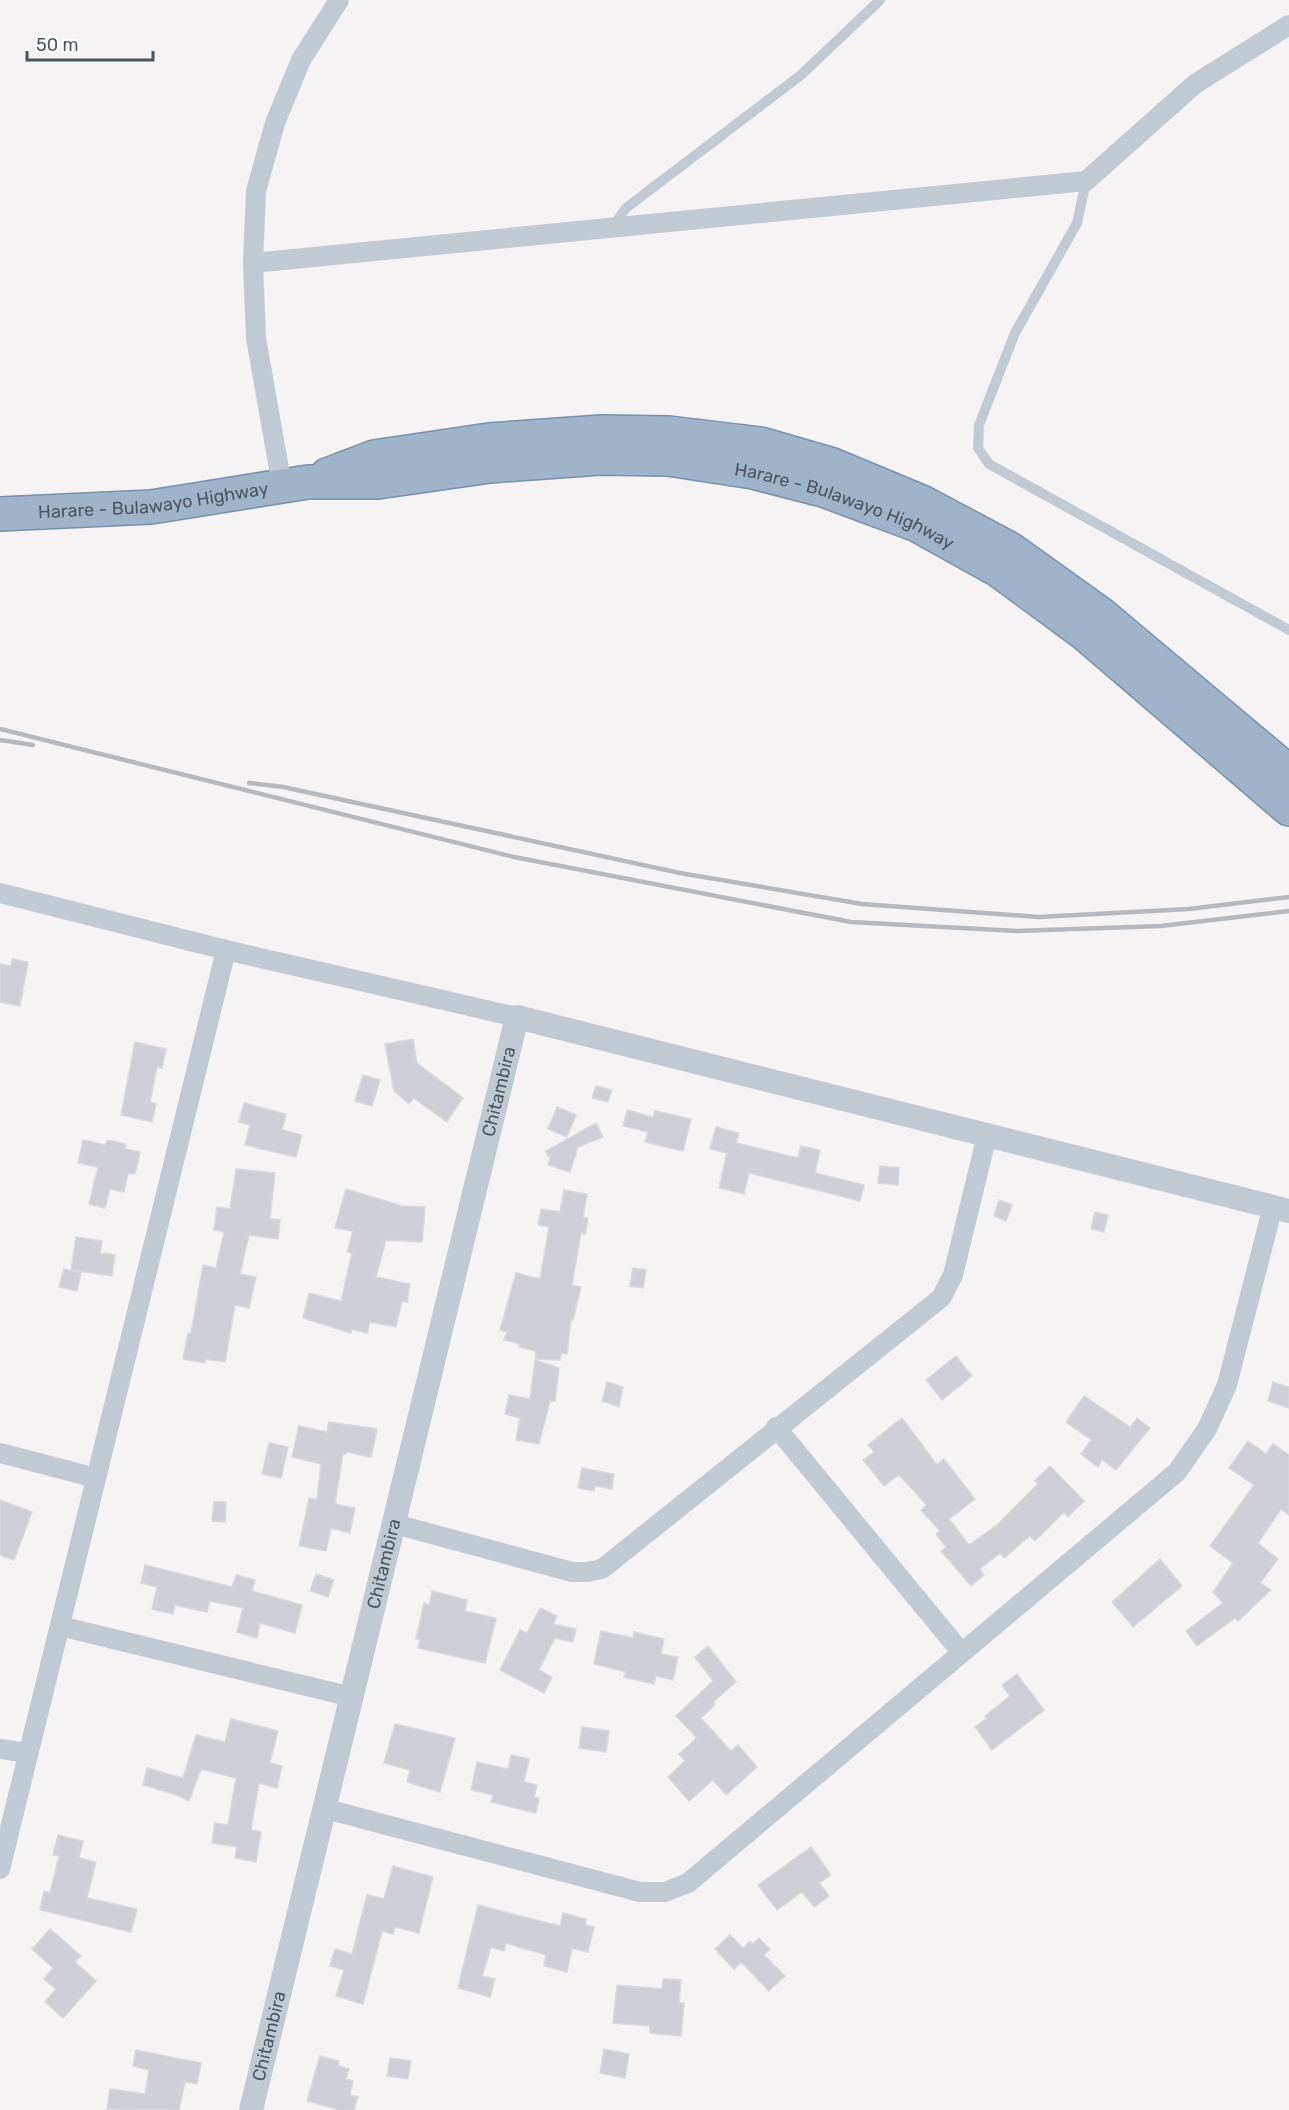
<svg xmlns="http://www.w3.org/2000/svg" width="1289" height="2110" font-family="Rubik,sans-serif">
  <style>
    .building { fill: #cdcfd5; stroke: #d7d9de; stroke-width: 1.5 }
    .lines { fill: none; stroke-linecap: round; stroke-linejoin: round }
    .trunk-casing { stroke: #7690ad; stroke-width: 36 }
    .service { stroke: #c1cad2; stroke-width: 10 }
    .minor { stroke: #c1cad2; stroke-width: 20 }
    .tertiary { stroke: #c1cad2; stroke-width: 24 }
    .trunk { stroke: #9fb4c9; stroke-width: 33 }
    .rail { stroke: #b5b8bd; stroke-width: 4.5 }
    .labels { text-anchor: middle; stroke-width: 4.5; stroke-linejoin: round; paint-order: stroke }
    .street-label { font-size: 18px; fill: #4a5661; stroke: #fff }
  </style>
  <rect width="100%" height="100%" fill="#f5f3f3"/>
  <path class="building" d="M12,959L28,962L20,1006L0,1002V964L11,966Z
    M413,1039L417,1063L463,1098L447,1122L414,1098L409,1104L394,1091L385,1044Z
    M135,1042L166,1049L162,1068L157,1067L150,1102L156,1104L152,1122L121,1115Z
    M363,1075L380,1080L372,1106L355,1101Z
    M596,1086L612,1090L608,1102L592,1098Z
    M244,1103L286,1114L282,1130L302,1135L296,1157L245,1145L250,1125L239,1122Z
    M557,1107L576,1115L567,1137L548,1129Z
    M627,1110L653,1117L655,1111L691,1119L683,1151L645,1142L648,1132L623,1126Z
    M596,1123L603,1137L578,1147L570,1172L548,1165L551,1155L548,1156L546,1151Z
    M716,1127L739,1133L736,1143L798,1158L801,1146L820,1150L815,1173L864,1185L860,1201L749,1173L744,1194L719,1188L727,1153L710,1149Z
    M83,1140L105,1145L107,1140L126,1144L125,1149L140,1152L135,1174L128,1173L124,1192L110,1189L105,1208L89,1204L98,1167L78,1163Z
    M880,1166L899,1168L898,1185L878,1183Z
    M236,1169L275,1173L270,1219L280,1220L278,1239L249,1235L240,1274L256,1277L249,1308L235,1305L225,1362L205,1359V1363L183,1359L188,1333H191L203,1265L216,1268L224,1232L214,1230L217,1207L230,1209Z
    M346,1189L402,1206L425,1207L422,1242L386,1240L376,1277L410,1284L407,1302L402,1301L396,1327L370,1322L367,1333L352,1329L351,1333L303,1318L309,1293L341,1301L352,1253L347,1252L353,1231L335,1228Z
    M564,1190L587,1194L583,1217L588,1218L585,1234L581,1233L572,1285L581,1287L573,1320H571L567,1354L561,1353L560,1360L535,1359L536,1351L519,1347L520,1344L504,1340L507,1332L500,1330L516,1273L540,1279L549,1227L538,1225L541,1209L560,1212Z
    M999,1200L1012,1205L1006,1221L994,1216Z
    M1095,1212L1108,1215L1104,1232L1091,1229Z
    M76,1237L102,1241L100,1253L115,1255L112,1276L71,1270Z
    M633,1268L646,1270L643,1288L630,1286Z
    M64,1269L81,1273L77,1291L59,1287Z
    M956,1356L972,1376L942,1400L926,1380Z
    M535,1360L559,1368L555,1401H550L539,1444L516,1440L520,1418L505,1414L509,1395L530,1399Z
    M607,1382L623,1387L619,1407L602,1401Z
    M1273,1382L1289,1387V1408L1268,1401Z
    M1084,1396L1130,1427L1137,1418L1150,1428L1116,1470L1102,1460L1098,1467L1081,1454L1091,1440L1066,1422Z
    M902,1418L937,1465L944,1459L975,1499L949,1519L969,1545L997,1525L1038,1484L1035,1480L1050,1466L1084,1501L1068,1517L1064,1512L1035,1541L1030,1536L1004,1558L1000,1553L980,1569L984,1575L971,1586L941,1551L946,1547L936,1534L940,1531L921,1510L927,1505L899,1475L884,1486L863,1460L874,1452L868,1445Z
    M329,1422L377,1429L371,1457L347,1452L346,1454H343L335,1504L355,1508L350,1533L331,1528L326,1551L299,1546L309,1498L317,1500L321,1464L292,1457L299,1426L327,1432Z
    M1248,1441L1266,1454L1273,1444L1289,1455V1515L1281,1509L1258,1543L1278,1559L1260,1583L1271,1590L1238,1621L1235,1618L1197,1646L1186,1631L1223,1603L1213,1592L1233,1563L1210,1546L1254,1485L1229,1468Z
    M269,1443L288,1447L281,1478L262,1474Z
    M582,1468L614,1474L612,1489L595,1486L594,1491L578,1488Z
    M0,1500L32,1512L14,1560L0,1555Z
    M214,1502H226L225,1522L212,1521Z
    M1160,1559L1182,1586L1133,1627L1112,1602Z
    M145,1565L232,1587L236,1575L255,1580L252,1591L302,1605L295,1633L260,1623L257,1638L237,1632L243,1608L210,1601L207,1612L175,1605L173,1614L152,1609L157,1587L141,1583Z
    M316,1574L334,1580L328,1597L310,1591Z
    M432,1591L467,1600L465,1611L496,1618L485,1663L418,1648L420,1640L416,1639L424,1603L429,1605Z
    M540,1608L557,1616L553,1624L576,1629L573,1642L555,1638L539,1670L552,1677L544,1693L500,1670L520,1630L527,1633Z
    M601,1631L633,1638L634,1632L664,1639L661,1654L678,1657L673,1680L656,1676L654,1684L624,1677L626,1672L594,1664Z
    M708,1646L736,1682L713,1702L715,1705L701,1718L731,1751L738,1745L757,1767L726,1795L713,1780L689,1801L668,1777L685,1761L679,1754L697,1738L676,1716L713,1681L695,1657Z
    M1017,1674L1044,1710L992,1750L975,1727L987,1718L985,1716L1010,1696L1002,1685Z
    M231,1719L278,1731L270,1763L282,1766L277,1788L259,1783L251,1830L261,1832L256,1862L235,1858L237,1847L212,1843L215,1823L228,1825L236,1778L201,1769L189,1801L177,1795L143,1785L147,1768L183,1778L196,1735L225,1742Z
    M395,1724L455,1738L440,1792L407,1782L410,1770L384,1763Z
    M582,1727L609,1731L606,1752L579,1748Z
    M511,1755L529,1759L524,1782L537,1785L534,1797L539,1798L536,1813L491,1802L493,1795L471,1790L477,1762L508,1769Z
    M58,1835L83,1841L79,1858L96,1862L87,1898L137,1909L131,1932L40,1910L44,1891L50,1893L59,1856L53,1855Z
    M811,1847L831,1875L819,1883L829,1896L814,1907L802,1892L777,1910L758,1885Z
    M393,1866L433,1877L419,1933L395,1927L393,1934L382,1931L363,2004L336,1996L344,1970L330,1966L335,1949L352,1954L367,1895L384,1899Z
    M478,1905L560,1926L563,1913L586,1919L585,1925L594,1927L588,1952L572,1948L567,1972L544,1966L546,1955L506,1943L504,1951L491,1947L482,1976L495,1979L490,1997L458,1988Z
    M50,1929L81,1956L75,1962L96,1981L63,2018L45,2002L56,1989L44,1979L53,1968L32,1949Z
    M730,1935L743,1948L750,1941L753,1944L759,1938L770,1949L764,1955L785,1976L769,1991L741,1962L734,1969L715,1949Z
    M663,1979L681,1980L679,2003H684L681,2036L650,2033V2026L613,2023L617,1985L662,1989Z
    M604,2049L629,2054L625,2078L600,2073Z
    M136,2050L201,2063L197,2084L185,2082L179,2110L107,2109L110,2089L145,2094L149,2070L133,2066Z
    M320,2056L339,2061L338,2066L349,2069L346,2079L353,2081L350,2095L358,2097L354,2110H340L307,2101Z
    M390,2058L411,2061L408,2079L387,2076Z"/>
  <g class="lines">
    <g class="trunk-casing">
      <g id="trunk">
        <path d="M327,475L374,457L489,440L601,432L669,433L761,444L830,464L924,503L1010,549L1102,615L1289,772"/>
        <path id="s2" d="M0,514L151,507L308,482H378L490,466L600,458L668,459L753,472L823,490L917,525L998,570L1085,634L1289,809"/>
      </g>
    </g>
    <path class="service" d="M1086,181L1077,223L1015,333L979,425L978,448L989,464L1289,630
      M612,228L626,208L801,75L880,0"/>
    <path class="minor" d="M253,263L256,191L275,123L301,60L339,0
      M282,486L256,338L253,263L1086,181L1195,84L1289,25
      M0,893L226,950L517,1017
      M776,1427L961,1652
      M0,1453L96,1478
      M395,1524L572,1572H587L602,1569L941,1298L953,1275L987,1135
      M60,1626L352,1697
      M0,1749L28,1753
      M326,1809L640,1892H665L688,1883L1177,1472L1207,1429L1227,1385L1273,1206
      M0,1869L226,950"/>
    <path class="tertiary" id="s1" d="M251,2110L517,1017L1289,1211"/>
    <use href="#trunk" class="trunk"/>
    <path class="rail" d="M0,729L514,857L851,922L1017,931L1161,926L1289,911
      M0,740L33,745
      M249,783L283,787L680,873L862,904L1039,917L1189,909L1289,897"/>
  </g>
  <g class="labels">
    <g class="street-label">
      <text dy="6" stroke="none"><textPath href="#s2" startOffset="154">Harare - Bulawayo Highway</textPath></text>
      <text dy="6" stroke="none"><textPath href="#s2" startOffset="855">Harare - Bulawayo Highway</textPath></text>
      <text dy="6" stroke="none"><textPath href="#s1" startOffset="1048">Chitambira</textPath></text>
      <text dy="6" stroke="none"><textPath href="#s1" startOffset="562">Chitambira</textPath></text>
      <text dy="6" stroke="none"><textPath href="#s1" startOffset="76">Chitambira</textPath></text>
    </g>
  </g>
  <path d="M27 51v9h126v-9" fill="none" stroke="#4a5661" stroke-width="3"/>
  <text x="36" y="51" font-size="18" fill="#4a5661" stroke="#ffffff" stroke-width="4.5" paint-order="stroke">50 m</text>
</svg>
